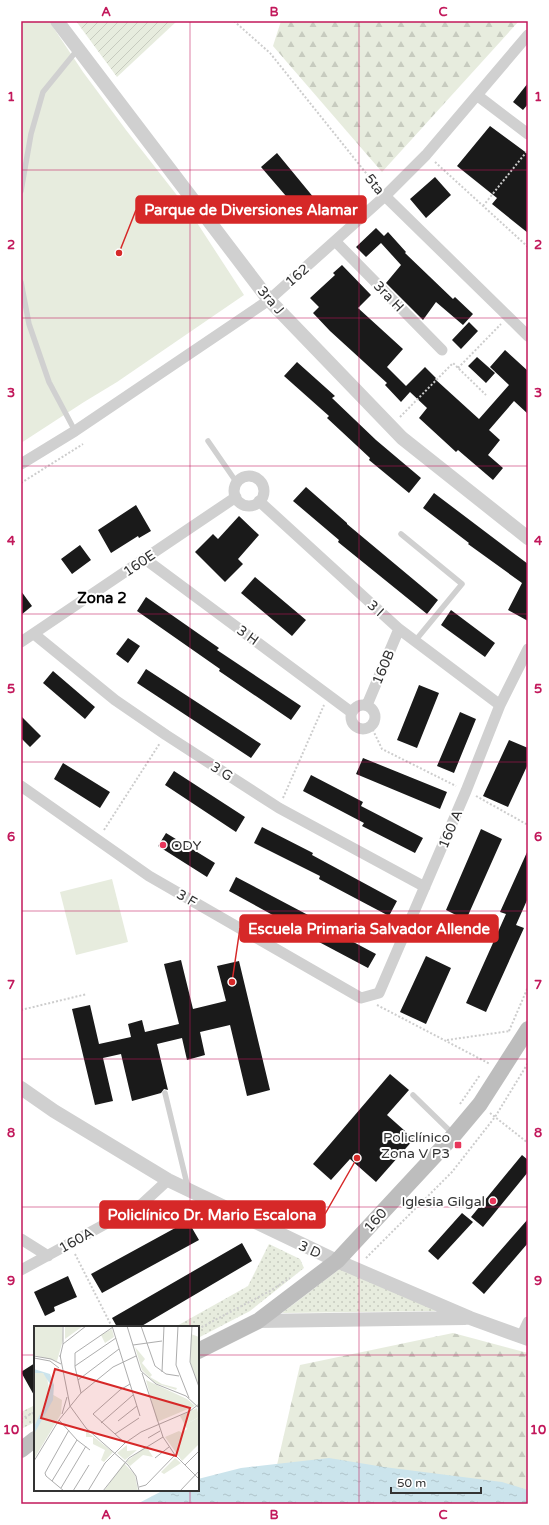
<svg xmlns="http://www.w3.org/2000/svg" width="549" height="1525" font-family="'Varela Round',sans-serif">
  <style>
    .grass { fill: url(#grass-dots) }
    .forest { fill: url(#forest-firs) }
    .park { fill: #e7ecde }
    .garden { fill: url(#garden-furrows) }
    .water { fill: url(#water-ripples) }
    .building { fill: #1a1a1a }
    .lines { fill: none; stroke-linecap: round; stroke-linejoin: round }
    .path { stroke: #cdcdcd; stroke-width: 2; stroke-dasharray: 2 2; stroke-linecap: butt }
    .service { stroke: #d0d0d0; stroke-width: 5.5 }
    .minor { stroke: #d0d0d0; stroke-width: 11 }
    .tertiary { stroke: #d0d0d0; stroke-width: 14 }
    .secondary { stroke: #bdbdbd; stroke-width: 16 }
    .grid { fill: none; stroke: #c2185b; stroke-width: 1; stroke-opacity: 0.55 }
    .poi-dot { fill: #e8365b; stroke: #fff; stroke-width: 1.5 }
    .labels { text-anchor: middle; stroke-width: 4; stroke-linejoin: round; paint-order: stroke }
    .street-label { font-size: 14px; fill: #333; stroke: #fff }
    .poi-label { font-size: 14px; fill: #333; stroke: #fff; text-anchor: end }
    .neighbourhood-label { font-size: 15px; font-weight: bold; fill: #000; stroke: #fff }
    .inset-road { fill: none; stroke: #adadad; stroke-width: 1 }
    .view { fill: #d62828; fill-opacity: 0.15; stroke: #d62828; stroke-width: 2 }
    .inset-edge { fill: none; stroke: #333; stroke-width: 2 }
    .leader { fill: none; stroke: #d62828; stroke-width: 1.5 }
    .callout-dot { fill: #d62828; stroke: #fff; stroke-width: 1.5 }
    .callout { fill: #d62828; stroke: #d62828; stroke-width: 1.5 }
    .callout-label { font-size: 15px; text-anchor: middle; font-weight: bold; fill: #fff }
    .neatline { fill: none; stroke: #c2185b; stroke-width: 1.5 }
    .grid-label { font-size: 13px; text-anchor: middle; font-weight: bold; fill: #c2185b }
  </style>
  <defs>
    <pattern id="grass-dots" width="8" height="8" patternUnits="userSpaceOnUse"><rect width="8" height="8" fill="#e7ecde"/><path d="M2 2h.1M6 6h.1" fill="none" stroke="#c7cbbf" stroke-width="1.8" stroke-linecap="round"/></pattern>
    <pattern id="forest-firs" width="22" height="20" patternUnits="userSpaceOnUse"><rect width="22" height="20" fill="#e7ecde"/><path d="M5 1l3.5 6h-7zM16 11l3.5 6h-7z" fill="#c7cbbf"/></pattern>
    <pattern id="garden-furrows" width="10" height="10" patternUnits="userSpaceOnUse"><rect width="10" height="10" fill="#e7ecde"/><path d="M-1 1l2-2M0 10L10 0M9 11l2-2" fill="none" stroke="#c7cbbf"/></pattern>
    <pattern id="water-ripples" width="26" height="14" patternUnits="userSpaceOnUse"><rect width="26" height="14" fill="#cbe4ec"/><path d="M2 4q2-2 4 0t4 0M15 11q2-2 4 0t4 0" fill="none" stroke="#afc4cb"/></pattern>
  </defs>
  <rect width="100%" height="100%" fill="#fff"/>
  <path class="grass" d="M269,1244L300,1259L304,1268L250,1311L198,1338V1327H175L248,1286Z
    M341,1268L439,1311L282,1313Z
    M35,1405V1422L21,1429V1412Z"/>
  <path class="forest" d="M281,21H519L382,172L273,46Z
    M453,1333L528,1353V1504H268L300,1365Z"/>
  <path class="park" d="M21,21H49L83,72L126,130L190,212L244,295L117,382L84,402L21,443Z
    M112,879L128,942L76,955L60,892Z"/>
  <path class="garden" d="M76,21H177L117,77Z"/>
  <path class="water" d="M329,1458L384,1467L502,1482L528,1490V1504H137L164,1490H198V1479L241,1468Z"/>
  <path class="building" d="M528,83V104L523,110L513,102Z
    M490,126L528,154V233L492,204L497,198L457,166Z
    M277,153L319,204L304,217L261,167Z
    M435,177L451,195L426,218L410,199Z
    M376,228L384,236L388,232L406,252L405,253L453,299L455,297L473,314L463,325L436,302L423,320L386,283L401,265L381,243L366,257L356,247Z
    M342,265L371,295L358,308L403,349L387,367L406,386L425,367L436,378L435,379L479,419L509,385L490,367L505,350L528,371V414L514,401L489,430L500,440L488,455L503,468L493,480L458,450L456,452L419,418L427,408L410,392L401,402L385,385L387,383L330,331L313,313L319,307L310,298L335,275L333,273Z
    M469,322L478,331L461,349L452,340Z
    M477,357L495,373L486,383L468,366Z
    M297,362L335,396L332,398L376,440L421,478L409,493L369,460L370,458L327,418L329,416L284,376Z
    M306,487L347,523V524L438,600L427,614L338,542L339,540L293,501Z
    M434,493L528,564V621L508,610L522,583L468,544L469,543L423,508Z
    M136,505L151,531L139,538L138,536L111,553L98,530Z
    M239,516L259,535L238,559L243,564L225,582L195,552L213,534L218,539Z
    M80,545L91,560L72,574L61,559Z
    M255,577L306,620L292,636L241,593Z
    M21,591L32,606L21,615Z
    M146,597L219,648L217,650L301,706L291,720L219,671L220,669L137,611Z
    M451,610L495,643L485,657L441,625Z
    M128,638L140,646L128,663L116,654Z
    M146,669L261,744L251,758L137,683Z
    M53,671L95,707L85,719L43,683Z
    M419,685L439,693L417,748L397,740Z
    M460,712L476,719L454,773L437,766Z
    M21,716L41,736L30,747L21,738Z
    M509,740L528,748V764L508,807L483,796Z
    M363,758L447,792L440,809L356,774Z
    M63,763L110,792L100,808L54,779Z
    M174,771L245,817L236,832L165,785Z
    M311,775L363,802L361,806L423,838L415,853L362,826L364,823L303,791Z
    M262,827L313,853L312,855L397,901L389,916L319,879L320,876L254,843Z
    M481,829L502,839L466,920L446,910Z
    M166,833L215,863L207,877L158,846Z
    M528,850V898L516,925L524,928L486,1012L466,1003L506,914L500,912Z
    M236,877L308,915L300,930L229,891Z
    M327,928L376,954L368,968L319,942Z
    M426,956L451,968L426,1024L400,1012Z
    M181,960L193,1009L226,1001L217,966L239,961L270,1090L247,1096L230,1025L200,1032L205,1055L187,1060L182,1038L157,1044L168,1090L164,1089L161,1093L132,1101L121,1054L103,1058L113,1101L95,1105L72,1009L90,1005L99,1044L131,1037L128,1024L142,1020L145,1032L179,1024L164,964Z
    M390,1074L409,1090L387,1115L414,1139L376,1182L350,1159L331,1180L313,1164Z
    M522,1155L528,1160V1172L483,1227L471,1217Z
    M462,1213L473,1222L438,1260L428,1251Z
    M528,1219V1243L484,1294L472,1283Z
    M188,1221L199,1240L102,1293L91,1274Z
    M242,1243L252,1261L140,1327H117L112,1318Z
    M68,1276L77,1297L54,1307L55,1311L45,1316L34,1292Z
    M35,1363V1397L21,1372Z"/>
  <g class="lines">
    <path class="path" d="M234,21L270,53L378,188
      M435,162L528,247
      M483,206L528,150
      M458,368L501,324
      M400,417L453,363L486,395
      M21,483L83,444
      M371,726L382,749L456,786
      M476,796L528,825
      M283,798L324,705
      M104,830L160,743
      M377,1005L490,1064
      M21,1010L87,994
      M509,1031L528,987
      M447,1040L510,1031
      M460,1104L480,1075
      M490,1113L528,1143
      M75,1254L112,1327
      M366,1258L452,1172L495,1117L528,1063
      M198,1329L270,1291L290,1278
      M21,1419L35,1412"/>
    <path class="service" d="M21,191L31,134L43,92L78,49
      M21,282L29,324L49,382L75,431
      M208,441L237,483
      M401,534L462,584L415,641
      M165,1093L188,1188
      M413,1095L453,1134"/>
    <path class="minor" d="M478,96L528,134
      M385,196L528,336
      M336,242L442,350
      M21,464L75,431L269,300L385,196L426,155L528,35
      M234 491a15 15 0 1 1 30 0a15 15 0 1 1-30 0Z
      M259,501L399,629L500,705
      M145,559L351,712
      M34,634L115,700L166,735L279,808L425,887
      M21,642L236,497
      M351 717a12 12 0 1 1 24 0a12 12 0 1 1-24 0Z
      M367,705L399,629
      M21,786L149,876L361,998L379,993L466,791L500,705L528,649
      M21,1239L48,1256
      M21,1270L142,1204L168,1180
      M521,1337L528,1322"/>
    <path class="tertiary" d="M57,21L269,300L402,438L528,538
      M21,1088L54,1111L168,1180L337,1261L470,1318L528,1339
      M258,1321L465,1318"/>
    <path class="secondary" d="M198,1351L258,1321L337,1261L454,1135L480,1104L528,1029
      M21,1450L35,1439"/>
  </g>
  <path class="grid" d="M190,21V1327M359,21V1504M21,170H528M21,318H528M21,466H528M21,614H528M21,762H528M21,911H528M21,1059H528M21,1207H528M21,1355H35M198,1355H528M190,1490V1504"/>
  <g class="poi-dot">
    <circle cx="163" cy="845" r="4"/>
    <rect x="454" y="1141" width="8" height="8" rx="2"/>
    <circle cx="493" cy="1201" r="4"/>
  </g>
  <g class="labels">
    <g class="street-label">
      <text transform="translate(375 184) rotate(51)" y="5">5ta</text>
      <text transform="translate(297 275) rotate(-41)" y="5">162</text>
      <text transform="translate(389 296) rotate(46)" y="5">3ra H</text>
      <text transform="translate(271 300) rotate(49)" y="5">3ra J</text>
      <text transform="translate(139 563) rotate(-34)" y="5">160E</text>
      <text transform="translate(376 608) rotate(42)" y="5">3 I</text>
      <text transform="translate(248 635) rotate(36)" y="5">3 H</text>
      <text transform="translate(383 667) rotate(-67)" y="5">160B</text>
      <text transform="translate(222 771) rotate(33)" y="5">3 G</text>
      <text transform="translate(450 829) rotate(-67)" y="5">160 A</text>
      <text transform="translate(187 898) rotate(30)" y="5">3 F</text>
      <text transform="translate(375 1220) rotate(-48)" y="5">160</text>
      <text transform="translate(76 1240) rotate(-29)" y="5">160A</text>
      <text transform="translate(310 1249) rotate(25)" y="5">3 D</text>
    </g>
    <g class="poi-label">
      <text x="171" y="850" text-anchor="start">ODY</text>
      <text x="450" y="1142">Policlínico<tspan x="450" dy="16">Zona V P3</tspan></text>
      <text x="485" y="1206">Iglesia Gilgal</text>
    </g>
    <g class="neighbourhood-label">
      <text x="102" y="603">Zona 2</text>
    </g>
  </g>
  <g transform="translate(34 1326)">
    <rect width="165" height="165" fill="#fff"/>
    <path d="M0,0H28L29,14L23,35L0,29ZM31,0H49L31,13ZM78,3L80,11L71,17L67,9ZM101,21L111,33L108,37L118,49L116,51L128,58L143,62L142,64L121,57L108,44ZM52,105L79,126L70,136L67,134L71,124L59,118V111H52ZM93,119V125L103,124L91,134L83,127ZM112,120L119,131L109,129L96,140L92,136ZM141,132L147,137L130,148L127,146Z" fill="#e7ecde"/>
    <path d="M0,47H9L13,52L16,67L28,74L27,88L0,133ZM165,91V118L148,135L131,111L145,105L148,107L153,103L151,99Z" fill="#e7ecde"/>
    <path d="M157,8L165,11V61L156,36ZM112,54L153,73L161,80L123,96Z" fill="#e7ecde"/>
    <path d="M163,82L165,91L151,99L146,90ZM90,137L101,149L104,165H70Z" fill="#e7ecde"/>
    <path d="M0,43L16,48L20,59L19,74L0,108V101L16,67V58L9,47H0Z" fill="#cbe4ec"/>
    <path class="inset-road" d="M78,0L106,90M93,0L107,45L122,58L152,70L165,82M107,0L121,40L132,48L145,50M144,0L142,39L155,72M158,0L156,36L165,61M29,18V0M99,19L128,15M26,29L36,80L52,102L94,139L102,150L105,165M0,30L17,33L27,38M26,31L29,18L52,0M0,32L16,35L25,42M41,40L82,12M128,46L130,0M108,47L129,111L141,129L165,153M44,54L85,23M47,67L41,41V27L79,1M28,88L33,71M25,94L43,114L56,124M84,95L103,80M67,97L99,69M81,108L105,92M114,112L126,105M91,117L59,88L86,64L96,58M121,132L135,121M0,135L25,94L47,67L79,41L102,30M151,139L165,125M18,155L43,114M105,161L112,159L141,129M27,162L52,120M30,165L12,150L11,147L35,104M39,165L55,139M54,165L71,137L91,117L107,106L156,85L165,78M69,165L95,132L129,111M146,165L165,145"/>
    <path class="view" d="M21,43L156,82L142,130L7,92Z"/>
    <rect width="165" height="165" class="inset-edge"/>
  </g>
  <path class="leader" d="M119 253L136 210M232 982L240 928M357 1158L325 1214"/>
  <g class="callout-dot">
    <circle cx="119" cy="253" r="4"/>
    <circle cx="232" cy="982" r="4"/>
    <circle cx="357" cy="1158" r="4"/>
  </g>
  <g class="callout">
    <rect x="136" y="196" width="230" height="27" rx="4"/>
    <rect x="240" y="915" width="258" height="27" rx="4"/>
    <rect x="100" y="1201" width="225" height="27" rx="4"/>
  </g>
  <g class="callout-label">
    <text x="251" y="215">Parque de Diversiones Alamar</text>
    <text x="369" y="934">Escuela Primaria Salvador Allende</text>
    <text x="212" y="1220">Policlínico Dr. Mario Escalona</text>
  </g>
  <rect width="549" height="1525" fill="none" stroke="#ffffff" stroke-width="44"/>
  <path d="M391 1487v6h90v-6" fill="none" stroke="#333333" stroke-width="2"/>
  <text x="397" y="1487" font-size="12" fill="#333333" stroke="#ffffff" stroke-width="3" paint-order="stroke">50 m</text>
  <rect x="22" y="22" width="505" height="1481" class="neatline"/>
  <g class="grid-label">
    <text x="106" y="16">A</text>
    <text x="274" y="16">B</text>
    <text x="443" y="16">C</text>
    <text x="11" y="101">1</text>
    <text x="538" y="101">1</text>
    <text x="11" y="249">2</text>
    <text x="538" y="249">2</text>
    <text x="11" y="397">3</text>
    <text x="538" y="397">3</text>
    <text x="11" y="545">4</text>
    <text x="538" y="545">4</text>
    <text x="11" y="693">5</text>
    <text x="538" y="693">5</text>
    <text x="11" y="841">6</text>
    <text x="538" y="841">6</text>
    <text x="11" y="989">7</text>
    <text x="538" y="989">7</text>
    <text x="11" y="1137">8</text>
    <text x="538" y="1137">8</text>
    <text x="11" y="1285">9</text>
    <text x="538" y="1285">9</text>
    <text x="11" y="1434">10</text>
    <text x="538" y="1434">10</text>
    <text x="106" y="1519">A</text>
    <text x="274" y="1519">B</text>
    <text x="443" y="1519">C</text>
  </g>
</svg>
